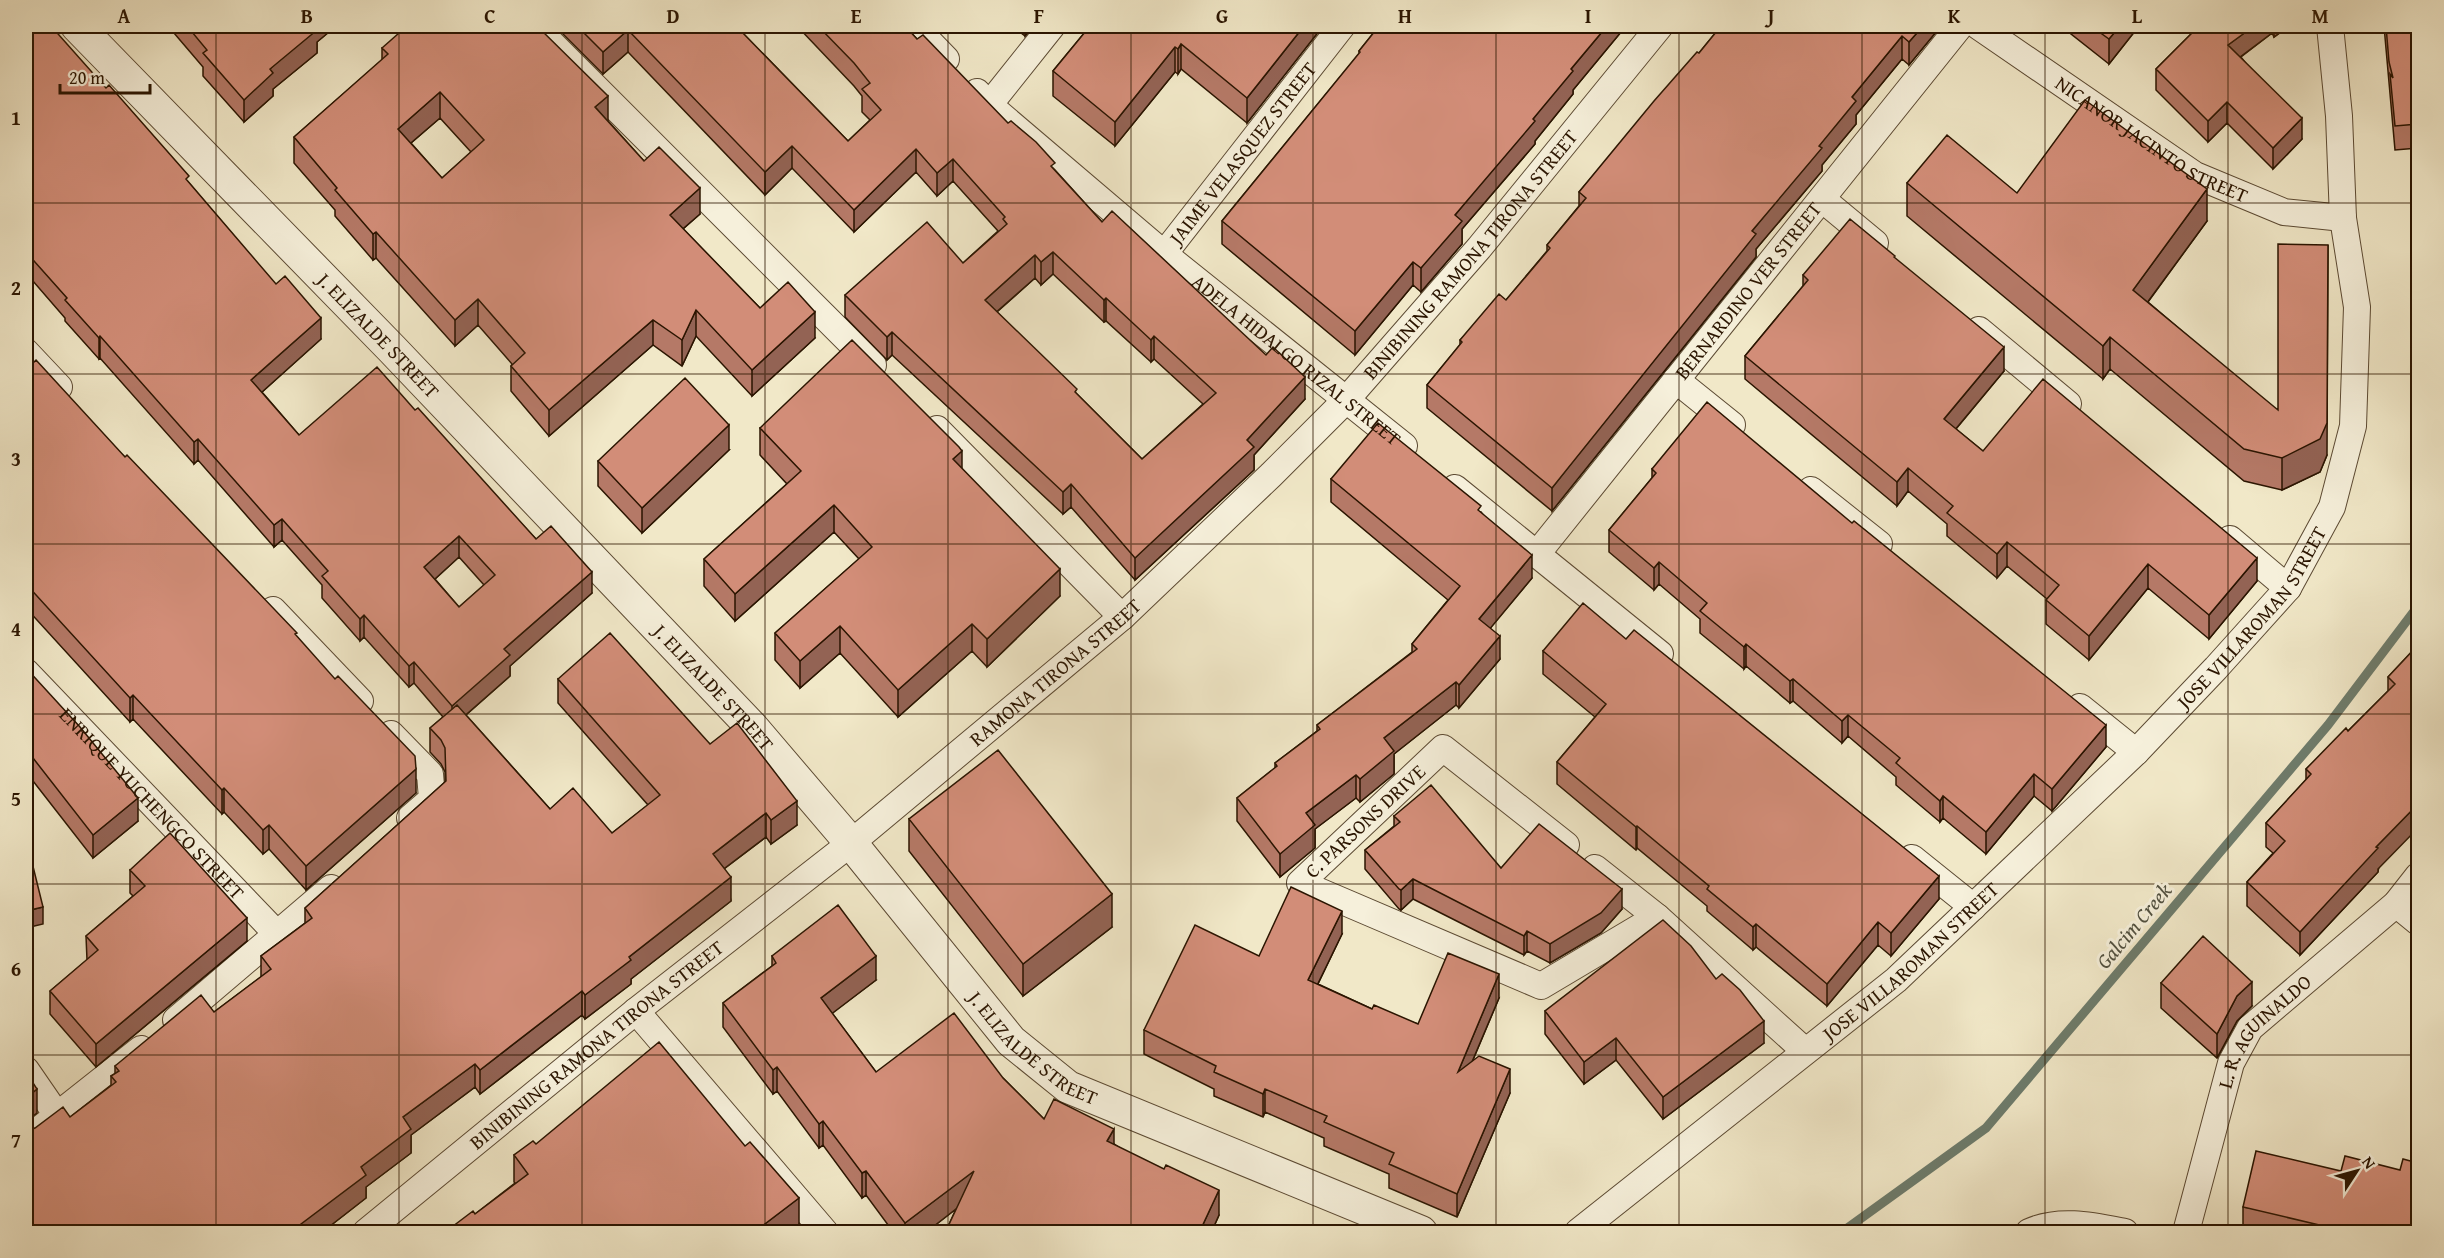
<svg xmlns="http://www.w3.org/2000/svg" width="2444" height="1258" font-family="'Gentium Book Plus',serif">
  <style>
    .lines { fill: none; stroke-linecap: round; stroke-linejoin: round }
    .stream { stroke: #6e7c6c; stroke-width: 9 }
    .minor-casing { stroke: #5c4a33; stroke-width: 28 }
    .tertiary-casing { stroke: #5c4a33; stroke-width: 34 }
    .minor { stroke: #f6f0db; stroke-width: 26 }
    .tertiary { stroke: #f6f0db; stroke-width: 32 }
    .wall { fill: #b57967; stroke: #2b1501; stroke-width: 1.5; fill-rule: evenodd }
    .shaded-wall { fill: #936354; stroke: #2b1501; stroke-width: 1.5 }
    .building { fill: #d28d78; stroke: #2b1501; stroke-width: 1.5; fill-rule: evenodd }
    .grid { fill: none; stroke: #2b1501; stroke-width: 1.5; stroke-opacity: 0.55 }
    .labels { text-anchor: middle; stroke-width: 6; stroke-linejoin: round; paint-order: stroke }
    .street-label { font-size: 20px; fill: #2b1501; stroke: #f6f0db }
    .water-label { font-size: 21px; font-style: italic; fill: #525140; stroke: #f6f0db }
    .neatline { fill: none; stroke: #2b1501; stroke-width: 2 }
    .grid-label { font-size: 20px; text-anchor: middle; font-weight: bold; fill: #2b1501 }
  </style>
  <rect width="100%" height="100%" fill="#f1e8c8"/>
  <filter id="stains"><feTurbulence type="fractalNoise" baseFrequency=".00333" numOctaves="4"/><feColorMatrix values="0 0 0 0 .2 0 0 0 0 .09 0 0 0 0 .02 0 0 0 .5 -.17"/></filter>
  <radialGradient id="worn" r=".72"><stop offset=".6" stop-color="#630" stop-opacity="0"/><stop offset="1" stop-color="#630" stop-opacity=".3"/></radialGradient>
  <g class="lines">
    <path class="stream" d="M1842,1232L1986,1128L2328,725L2418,606"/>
    <g class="minor-casing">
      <g id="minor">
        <path d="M534,26L873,365"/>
        <path d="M914,26L946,59"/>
        <path id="s1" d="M1978,26L2195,175L2284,212L2343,218"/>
        <path id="s2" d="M977,92L989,105L1164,254L1404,446"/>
        <path d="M989,105L1052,26"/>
        <path d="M1822,199L1875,243"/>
        <path id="s3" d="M1164,254L1342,26"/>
        <path d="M1979,330L2068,404"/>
        <path d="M26,352L59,387"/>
        <path d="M1676,380L1732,425"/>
        <path d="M937,429L1122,617"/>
        <path d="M1455,488L1660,654"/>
        <path d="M1811,490L1879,544"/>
        <path d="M2230,539L2288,588"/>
        <path id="s4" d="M1536,555L1960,26"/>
        <path d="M273,610L360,701"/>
        <path id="s5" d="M26,672L278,935"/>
        <path d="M2080,707L2136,752"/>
        <path d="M391,734L430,774L432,799L410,818"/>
        <path d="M1566,845L1443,748L1300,883L1541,986L1657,917"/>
        <path d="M1912,858L1973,907"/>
        <path d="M1595,868L1657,917L1805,1051"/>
        <path d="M2396,904L2418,922"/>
        <path d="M636,1011L825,1232"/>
        <path d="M176,1020L331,888"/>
        <path d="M26,1070L57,1115"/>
        <path d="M26,1140L141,1049"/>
        <path id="s6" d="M366,1232L636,1011L851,843L1122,617L1271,475L1347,399L1479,248L1660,26"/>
        <path id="s7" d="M1578,1232L1896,980L2136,752L2216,668L2288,588L2332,507L2353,426L2357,307L2343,218L2339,116L2330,26"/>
        <path d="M2029,1232C2059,1218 2094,1226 2125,1232"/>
        <path id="s8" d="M2186,1232L2231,1063L2250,1028L2396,904L2418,876"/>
      </g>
    </g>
    <g class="tertiary-casing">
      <g id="tertiary">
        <path id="s9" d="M77,26L392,349L752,727L851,843L1011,1041L1068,1087L1421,1232"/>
      </g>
    </g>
    <use href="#minor" class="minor"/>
    <use href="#tertiary" class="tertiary"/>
  </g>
  <path class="wall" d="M26,26L189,183L321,339L262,392L299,435L415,410L536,539L592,593L510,666V676L466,715L550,809L612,833L648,805L558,703V679L710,744L797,825L771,844L766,837L724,869L731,901L631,979V984L585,1019L582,1015L480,1094L475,1087L411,1135V1153L366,1187V1198L321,1233H26L27,1131L70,1117L111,1085V1076L115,1074V1066L214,1012L261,977V956L305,923V908L445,782V772L441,764L430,752V728L443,717L414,683L409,687L364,637L360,641L322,598V585L282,540L274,547L198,460L194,464L100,358L99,359L65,321V318L26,273ZM459,557L484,585L459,607L435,579Z
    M168,26H336L317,42V53L273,89V96L244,122L203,76V67Z
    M562,26H736L848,141L870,120L862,112V96L854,86L797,26H905L917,39L1055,170L1102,222L1305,399L1254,455V470L1135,580L1071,507L1063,514L892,355L887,360L845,317V295L963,263L998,231L953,181L937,196L916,172L854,232L792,168L765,195L628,52L603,74L562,33ZM1053,274L1104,322L1106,321L1151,362L1154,359L1203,404L1142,459L1077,394L997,312L1035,278L1041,285Z
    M1012,26H1034L1025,36Z
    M1090,26H1323L1247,123L1181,69L1178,74L1175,72L1115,146L1053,96V71Z
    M1379,26H1626L1573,90V94L1535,141V144L1462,229V244L1421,292L1413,285L1355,355L1222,244V221L1359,54V51Z
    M1721,26H1941L1909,65L1902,59L1856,115V124L1822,165V171L1756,249V257L1552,511L1427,408V385L1460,345V340L1506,300L1547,251V245L1579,206V192L1699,53Z
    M2056,26H2139L2109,64L2062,27L2061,29Z
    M2199,26H2289L2274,37L2272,33L2241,57L2302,139L2273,169L2227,123L2208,142L2156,90V69Z
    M2384,26H2418V148L2395,150Z
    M382,48L608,121L644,161L700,214L683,229L760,308L815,338L752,396L696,336L682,366L653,345L549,436L511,391V366L512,364L478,325L455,346L376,258L373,260L335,216V210L294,163V137L382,60ZM440,118L471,152L442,178L411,143Z
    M1907,183L2017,193L2207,221L2148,302L2327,455L2320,472L2282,490L2244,481L2110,369L2103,379L1907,216Z
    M1895,259L2004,371L1956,429L1983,451L2257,581L2209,639L2148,588L2089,660L2046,624V600L2047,599L2007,566L1997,578L1947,536V524L1908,491L1897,506L1745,379V356L1803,286V275Z
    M26,370L125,457L297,637L416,793L306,890L269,849L263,854L224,812L222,814L133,719L130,722L26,608Z
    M760,428L962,469L1060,596L987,667L972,651L898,717L840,653L800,688L775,660V633L859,559L834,532L735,621L704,586V559L787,484L760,455Z
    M729,450L642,533L598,486V461Z
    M1652,469L2106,747L2052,811L2034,796L1986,854L1943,818L1940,822L1896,785V777L1848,736L1842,743L1793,701L1790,703L1746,666L1744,669L1700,633V619L1659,584L1654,590L1609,552V530L1652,478Z
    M1331,479L1481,512L1532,578L1490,628L1500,659L1459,708L1456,705L1394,754V774L1360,802L1356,798L1315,829V848L1280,877L1237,821V798L1275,768V763L1317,731V725L1412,652V644L1448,600L1331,502Z
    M2418,645L2378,872L2300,955L2247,906V882L2273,853L2266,847V823L2306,780V769L2348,731L2388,691V677Z
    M1543,651L1939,899L1891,956L1878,945L1827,1006L1756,947L1753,950L1707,911V906L1637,848L1636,850L1557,784V762L1595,717L1543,674Z
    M26,668L138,821L93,858L26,772Z
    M1394,816L1501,868L1622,909L1601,933L1550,963L1527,951L1524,955L1413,899L1401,910L1399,909L1365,869V850L1394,826Z
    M909,819L1112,927L1023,996L909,851Z
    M130,870L247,941L96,1067L50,1014V991L87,960L86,936L133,896L130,893Z
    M1342,934L1318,984L1372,1009L1418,1024L1499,998L1473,1060L1510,1093L1457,1217L1389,1188V1174L1324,1146V1138L1265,1112L1263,1117L1214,1096V1089L1144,1054V1030L1259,956Z
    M772,956L876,980L832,1013L876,1072L1003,1078L1044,1119L1114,1144L1219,1215L1211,1233H945L956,1209L925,1233H894L866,1195L862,1198L823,1145L819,1148L777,1091L773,1094L723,1027V1003L772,966Z
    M1716,979L1764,1043L1663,1119L1616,1060L1584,1084L1545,1034V1011Z
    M2161,983L2252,1006L2237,1021L2217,1058L2161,1008Z
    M536,1144L799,1224L788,1233H444L475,1214L515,1183L514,1182V1155Z
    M2243,1207L2418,1233H2251L2243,1231Z"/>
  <path class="shaded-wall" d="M311,26H336L317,42V53L273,89V96L244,122V100L270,69Z
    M1025,26H1034L1025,36Z
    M1304,26H1323L1247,123V98Z
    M1607,26H1626L1573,90V94L1535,141V144L1462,229V244L1421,292V268L1455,215L1533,119L1571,69Z
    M1923,26H1941L1909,65V42Z
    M2120,26H2139L2109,64V39Z
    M2254,26H2272V33L2228,66V45Z
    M2274,26H2289L2274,37Z
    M628,30V52L603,74V52Z
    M1902,36V59L1856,115V124L1822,165V171L1756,249V257L1552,511V488L1752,231L1819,146L1852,97Z
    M1181,44V69L1178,74V49Z
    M1175,47V72L1115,146V122Z
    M440,92V118L398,154V129Z
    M608,96V122L595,107Z
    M2227,102V123L2208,142V121Z
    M2302,118V139L2273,169V148Z
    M792,146V168L765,195V172Z
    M916,149V172L854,232V210Z
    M953,159V181L937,196V173Z
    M700,188V214L670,240V215Z
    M2207,189V221L2133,322V290Z
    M376,232V258L373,260V234Z
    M2328,245L2327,455L2320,472L2282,490V458Z
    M1053,252V274L1041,285V262Z
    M1035,255V278L985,322V300Z
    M1413,262V285L1355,355V331Z
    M1106,298V321L1104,322V300Z
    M478,299V325L455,346V320Z
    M696,310V336L682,366V340Z
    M815,312V338L752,396V370Z
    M321,318V339L251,402V380Z
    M653,320V345L549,436V410Z
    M892,332V355L887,360V337Z
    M100,336V358L99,359V338Z
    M1154,336V359L1151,362V340Z
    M2110,337V369L2103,379V346Z
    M2004,347V371L1944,443V419Z
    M1305,377V399L1254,455V470L1135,580V558L1247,440Z
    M729,425V450L642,533V508Z
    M198,439V460L194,464V442Z
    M962,451V478L953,459Z
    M1908,468V491L1897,506V482Z
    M1071,484V507L1063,514V492Z
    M834,505V532L735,621V594Z
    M282,519V540L274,547V525Z
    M459,536V557L424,589V567Z
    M2007,542V566L1997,578V554Z
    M1532,555V578L1479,642V619Z
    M2257,558V581L2209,639V615Z
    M1659,562V584L1654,590V568Z
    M2148,564V588L2089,660V636Z
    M1060,569V596L987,667V639Z
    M592,572V593L510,666V676L452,727V706L504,649Z
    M364,615V637L360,641V619Z
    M972,624V651L898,717V690Z
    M840,626V653L800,688V661Z
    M1500,636V659L1459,708V685Z
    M1746,644V666L1744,669V647Z
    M414,662V683L409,687V666Z
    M1793,679V701L1790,703V681Z
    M1456,682V705L1394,754V774L1360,802V779L1384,738Z
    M133,695V719L130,722V698Z
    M1848,715V736L1842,743V721Z
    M2106,725V747L2052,811V789Z
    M416,769V793L306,890V866Z
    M2034,774V796L1986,854V832Z
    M1356,775V798L1315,829V848L1280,877V854L1306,813Z
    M224,788V812L222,814V790Z
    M1943,796V818L1940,822V801Z
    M138,798V821L93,858V835Z
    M797,801V825L771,844V820Z
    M2418,804V828L2378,869V872L2300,955V932L2376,847Z
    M766,813V837L713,877V854Z
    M269,825V849L263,854V830Z
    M1637,826V848L1636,850V827Z
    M1939,876V899L1891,956V933Z
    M731,877V901L631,979V984L585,1019V995L629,957Z
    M1413,879V899L1401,910V890Z
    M1622,889V909L1601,933L1550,963V944Z
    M1112,894V927L1023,996V964Z
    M43,907V924L26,928V911Z
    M1342,911V934L1308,1004V980Z
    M247,918V941L96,1067V1044Z
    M1878,922V945L1827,1006V984Z
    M1756,924V947L1753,950V927Z
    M1527,931V951L1524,955V936Z
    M876,956V980L821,1022V998Z
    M1499,974V998L1458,1095V1072Z
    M2252,982V1006L2237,1021L2217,1058V1034L2237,996Z
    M582,991V1015L480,1094V1070Z
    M1764,1021V1043L1663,1119V1097Z
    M1616,1038V1060L1584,1084V1062Z
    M475,1064V1087L411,1135V1153L366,1187V1198L321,1233H289L361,1167L403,1117Z
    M777,1067V1091L773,1094V1070Z
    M1510,1069V1093L1457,1217V1194Z
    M37,1089V1113L26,1121V1098Z
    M1265,1089V1112L1263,1117V1094Z
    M823,1121V1145L819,1148V1124Z
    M1114,1129V1153L1107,1141Z
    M866,1171V1195L862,1198V1173Z
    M974,1171V1195L925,1233H905V1223Z
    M1219,1190V1215L1211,1233H1199Z
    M799,1198V1224L788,1233H753Z"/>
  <path class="building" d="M26,26H51L106,88L109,85L189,176L186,179L276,284L285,276L321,318L251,380L299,435L377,367L415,410L418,408L536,539L551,526L592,572L504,649L510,655L452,706L414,662L409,666L364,615L360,619L322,576L328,571L282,519L274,525L198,439L194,442L100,336L99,338L65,300L67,298L26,252ZM459,536L495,575L459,607L424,567Z
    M187,26H313L317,30L270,69L273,73L244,100L203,53L207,50Z
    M407,26H537L608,96L595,107L644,161L659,147L700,188L670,215L760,308L788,282L815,312L752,370L696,310L682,340L653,320L549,410L511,366L525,353L478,299L455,320L376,232L373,234L335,190L337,188L294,137L388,54L382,48ZM440,92L484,140L442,178L398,129Z
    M577,26H736L848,141L881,110L862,89L870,83L854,63L818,26H905L917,39L923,35L1008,123L1011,121L1036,142L1055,163L1051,166L1102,222L1112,211L1266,355L1273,347L1305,377L1247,440L1254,447L1135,558L1071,484L1063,492L892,332L887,337L845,295L927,222L963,263L1007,224L1003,219L1005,217L953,159L937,173L916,149L854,210L792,146L765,172L628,30L603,52ZM1053,252L1104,300L1106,298L1151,340L1154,336L1216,393L1142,459L1075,392L1077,389L985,300L1035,255L1041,262Z
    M1090,26H1304L1247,98L1181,44L1178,49L1175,47L1115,122L1053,71Z
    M1379,26H1607L1571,69L1573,71L1533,119L1535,121L1455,215L1462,221L1421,268L1413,262L1355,331L1222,221L1360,52L1359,51Z
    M1721,26H1923L1909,42L1902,36L1852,97L1856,101L1819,146L1822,148L1752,231L1756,234L1552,488L1427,385L1462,342L1460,340L1499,294L1506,300L1550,248L1547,245L1586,198L1579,192L1654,101L1697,52L1699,53Z
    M2091,26H2120L2109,39Z
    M2199,26H2254L2228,45L2302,118L2273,148L2227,102L2208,121L2156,69Z
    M2386,26H2418V124L2395,126L2390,74L2393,78L2389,62Z
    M2085,100L2207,189L2133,290L2278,410V244L2328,245L2327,423L2320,439L2282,458L2244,449L2110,337L2103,346L1907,183L1947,135L2017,193Z
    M1850,219L1895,256L1894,257L2004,347L1944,419L1983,451L2043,379L2257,558L2209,615L2148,564L2089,636L2046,600L2059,585L2007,542L1997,554L1947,513L1953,506L1908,468L1897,482L1745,356L1808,280L1803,275Z
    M852,340L959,447L962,451L953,459L1060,569L987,639L972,624L898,690L840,626L800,661L775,633L872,547L834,505L735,594L704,559L801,471L760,428Z
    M36,360L125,457L127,455L297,633L295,634L335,679L338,676L415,756L416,769L306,866L269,825L263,830L224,788L222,790L133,695L130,698L26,584V370Z
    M685,378L729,425L642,508L598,461Z
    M1707,402L1852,523L1854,521L2106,725L2052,789L2034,774L1986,832L1943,796L1940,801L1896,763L1900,758L1848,715L1842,721L1793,679L1790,681L1746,644L1744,647L1700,611L1707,603L1659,562L1654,568L1609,530L1656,473L1652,469Z
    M1378,423L1481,506L1478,510L1532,555L1479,619L1500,636L1459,685L1456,682L1384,738L1394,751L1360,779L1356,775L1306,813L1315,825L1280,854L1237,798L1277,766L1275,763L1320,729L1317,725L1417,649L1412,644L1460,586L1331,479Z
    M1583,603L1626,639L1634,630L1939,876L1891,933L1878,922L1827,984L1756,924L1753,927L1707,889L1709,886L1637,826L1636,827L1557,762L1606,704L1543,651Z
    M610,633L710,744L737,723L797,801L771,820L766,813L713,854L731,877L629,957L631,960L585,995L582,991L480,1070L475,1064L403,1117L411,1129L361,1167L366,1175L289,1233H26V1131H27L35,1128L63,1107L70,1117L116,1082L111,1076L119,1071L115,1066L201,995L214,1012L271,969L261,956L312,918L305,908L446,781L445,748L441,740L430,728L457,705L550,809L573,788L612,833L660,795L558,679Z
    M2418,645V804L2376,847L2378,848L2300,932L2247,882L2285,841L2266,823L2311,774L2306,769L2346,728L2348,731L2395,684L2388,677Z
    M26,668L80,727L138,798L93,835L26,749Z
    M998,750L1112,894L1023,964L909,819Z
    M1431,785L1501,868L1539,824L1622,889L1601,913L1550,944L1527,931L1524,936L1413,879L1401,890L1399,889L1365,850L1400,822L1394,816Z
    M170,833L247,918L96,1044L50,991L98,950L86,936L145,886L130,870Z
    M26,838L43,907L26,911Z
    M1291,887L1342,911L1308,980L1372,1009L1374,1005L1418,1024L1448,953L1499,974L1458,1072L1479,1056L1510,1069L1457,1194L1389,1164L1394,1153L1324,1122L1327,1116L1265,1089L1263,1094L1214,1072L1216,1066L1144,1030L1195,925L1259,956Z
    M838,905L876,956L821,998L876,1072L954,1013L1003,1078L1044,1119L1054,1099L1114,1129L1107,1141L1164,1169L1166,1165L1219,1190L1199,1233H945L974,1171L905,1223L866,1171L862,1173L823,1121L819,1124L777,1067L773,1070L723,1003L776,963L772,956Z
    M1663,920L1691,946L1716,979L1722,974L1740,990L1764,1021L1663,1097L1616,1038L1584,1062L1545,1011Z
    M2203,936L2252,982L2237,996L2217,1034L2161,983Z
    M659,1042L745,1146L750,1142L799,1198L753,1233H444L473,1211L475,1214L528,1174L514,1155L533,1141L536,1144Z
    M26,1072L37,1089L26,1098Z
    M2256,1151L2341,1171L2345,1156L2400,1170L2403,1159L2418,1163V1233H2333L2327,1231L2328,1227L2243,1207Z"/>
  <path class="grid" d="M216,26V1232M399,26V1232M582,26V1232M765,26V1232M948,26V1232M1131,26V1232M1313,26V1232M1496,26V1232M1679,26V1232M1862,26V1232M2045,26V1232M2228,26V1232M26,203H2418M26,374H2418M26,544H2418M26,714H2418M26,884H2418M26,1055H2418"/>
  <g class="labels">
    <g class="street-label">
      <text dy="7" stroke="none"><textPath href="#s1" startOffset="208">NICANOR JACINTO STREET</textPath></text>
      <text dy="7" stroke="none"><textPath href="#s3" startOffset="128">JAIME VELASQUEZ STREET</textPath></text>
      <text dy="7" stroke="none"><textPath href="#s6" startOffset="1478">BINIBINING RAMONA TIRONA STREET</textPath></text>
      <text dy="7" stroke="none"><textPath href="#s4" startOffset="339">BERNARDINO VER STREET</textPath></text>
      <text dy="7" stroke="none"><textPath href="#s9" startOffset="432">J. ELIZALDE STREET</textPath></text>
      <text dy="7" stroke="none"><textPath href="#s2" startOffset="417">ADELA HIDALGO RIZAL STREET</textPath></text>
      <text dy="7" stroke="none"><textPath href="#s7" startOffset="915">JOSE VILLAROMAN STREET</textPath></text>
      <text dy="7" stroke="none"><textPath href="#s6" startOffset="888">RAMONA TIRONA STREET</textPath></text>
      <text dy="7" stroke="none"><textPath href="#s9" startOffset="918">J. ELIZALDE STREET</textPath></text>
      <text dy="7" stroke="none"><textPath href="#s5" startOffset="182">ENRIQUE YUCHENGCO STREET</textPath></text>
      <text transform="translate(1365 821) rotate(-43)" y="7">C. PARSONS DRIVE</text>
      <text dy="7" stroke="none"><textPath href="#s7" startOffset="429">JOSE VILLAROMAN STREET</textPath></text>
      <text dy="7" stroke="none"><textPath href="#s8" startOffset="220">L. R. AGUINALDO</textPath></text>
      <text dy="7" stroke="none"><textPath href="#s6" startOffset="297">BINIBINING RAMONA TIRONA STREET</textPath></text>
      <text dy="7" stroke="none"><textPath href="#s9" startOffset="1402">J. ELIZALDE STREET</textPath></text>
    </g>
    <g class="water-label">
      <text transform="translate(2134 926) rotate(-50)" y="7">Galcim Creek</text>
    </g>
  </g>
  <rect width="2444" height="1258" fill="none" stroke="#f1e8c8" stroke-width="66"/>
  <g transform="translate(2357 1171) rotate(54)" stroke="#f6f0db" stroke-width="4.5" paint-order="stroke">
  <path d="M0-4.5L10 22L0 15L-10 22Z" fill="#2b1501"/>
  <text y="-9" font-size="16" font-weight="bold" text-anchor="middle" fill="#2b1501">N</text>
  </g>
  <path d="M60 84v9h90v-9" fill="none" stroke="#2b1501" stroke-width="3"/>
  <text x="69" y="84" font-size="18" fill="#2b1501" stroke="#f6f0db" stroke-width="4.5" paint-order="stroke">20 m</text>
  <rect x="33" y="33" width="2378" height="1192" class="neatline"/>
  <g class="grid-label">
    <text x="124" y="23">A</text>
    <text x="307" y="23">B</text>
    <text x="490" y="23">C</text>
    <text x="673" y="23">D</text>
    <text x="856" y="23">E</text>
    <text x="1039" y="23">F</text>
    <text x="1222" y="23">G</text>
    <text x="1405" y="23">H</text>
    <text x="1588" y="23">I</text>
    <text x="1771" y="23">J</text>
    <text x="1954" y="23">K</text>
    <text x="2137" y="23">L</text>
    <text x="2320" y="23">M</text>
    <text x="16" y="125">1</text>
    <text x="16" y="295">2</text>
    <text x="16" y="466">3</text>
    <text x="16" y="636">4</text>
    <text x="16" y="806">5</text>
    <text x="16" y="976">6</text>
    <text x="16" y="1147">7</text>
  </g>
  <rect width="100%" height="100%" filter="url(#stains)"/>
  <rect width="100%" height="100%" fill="url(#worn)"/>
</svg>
